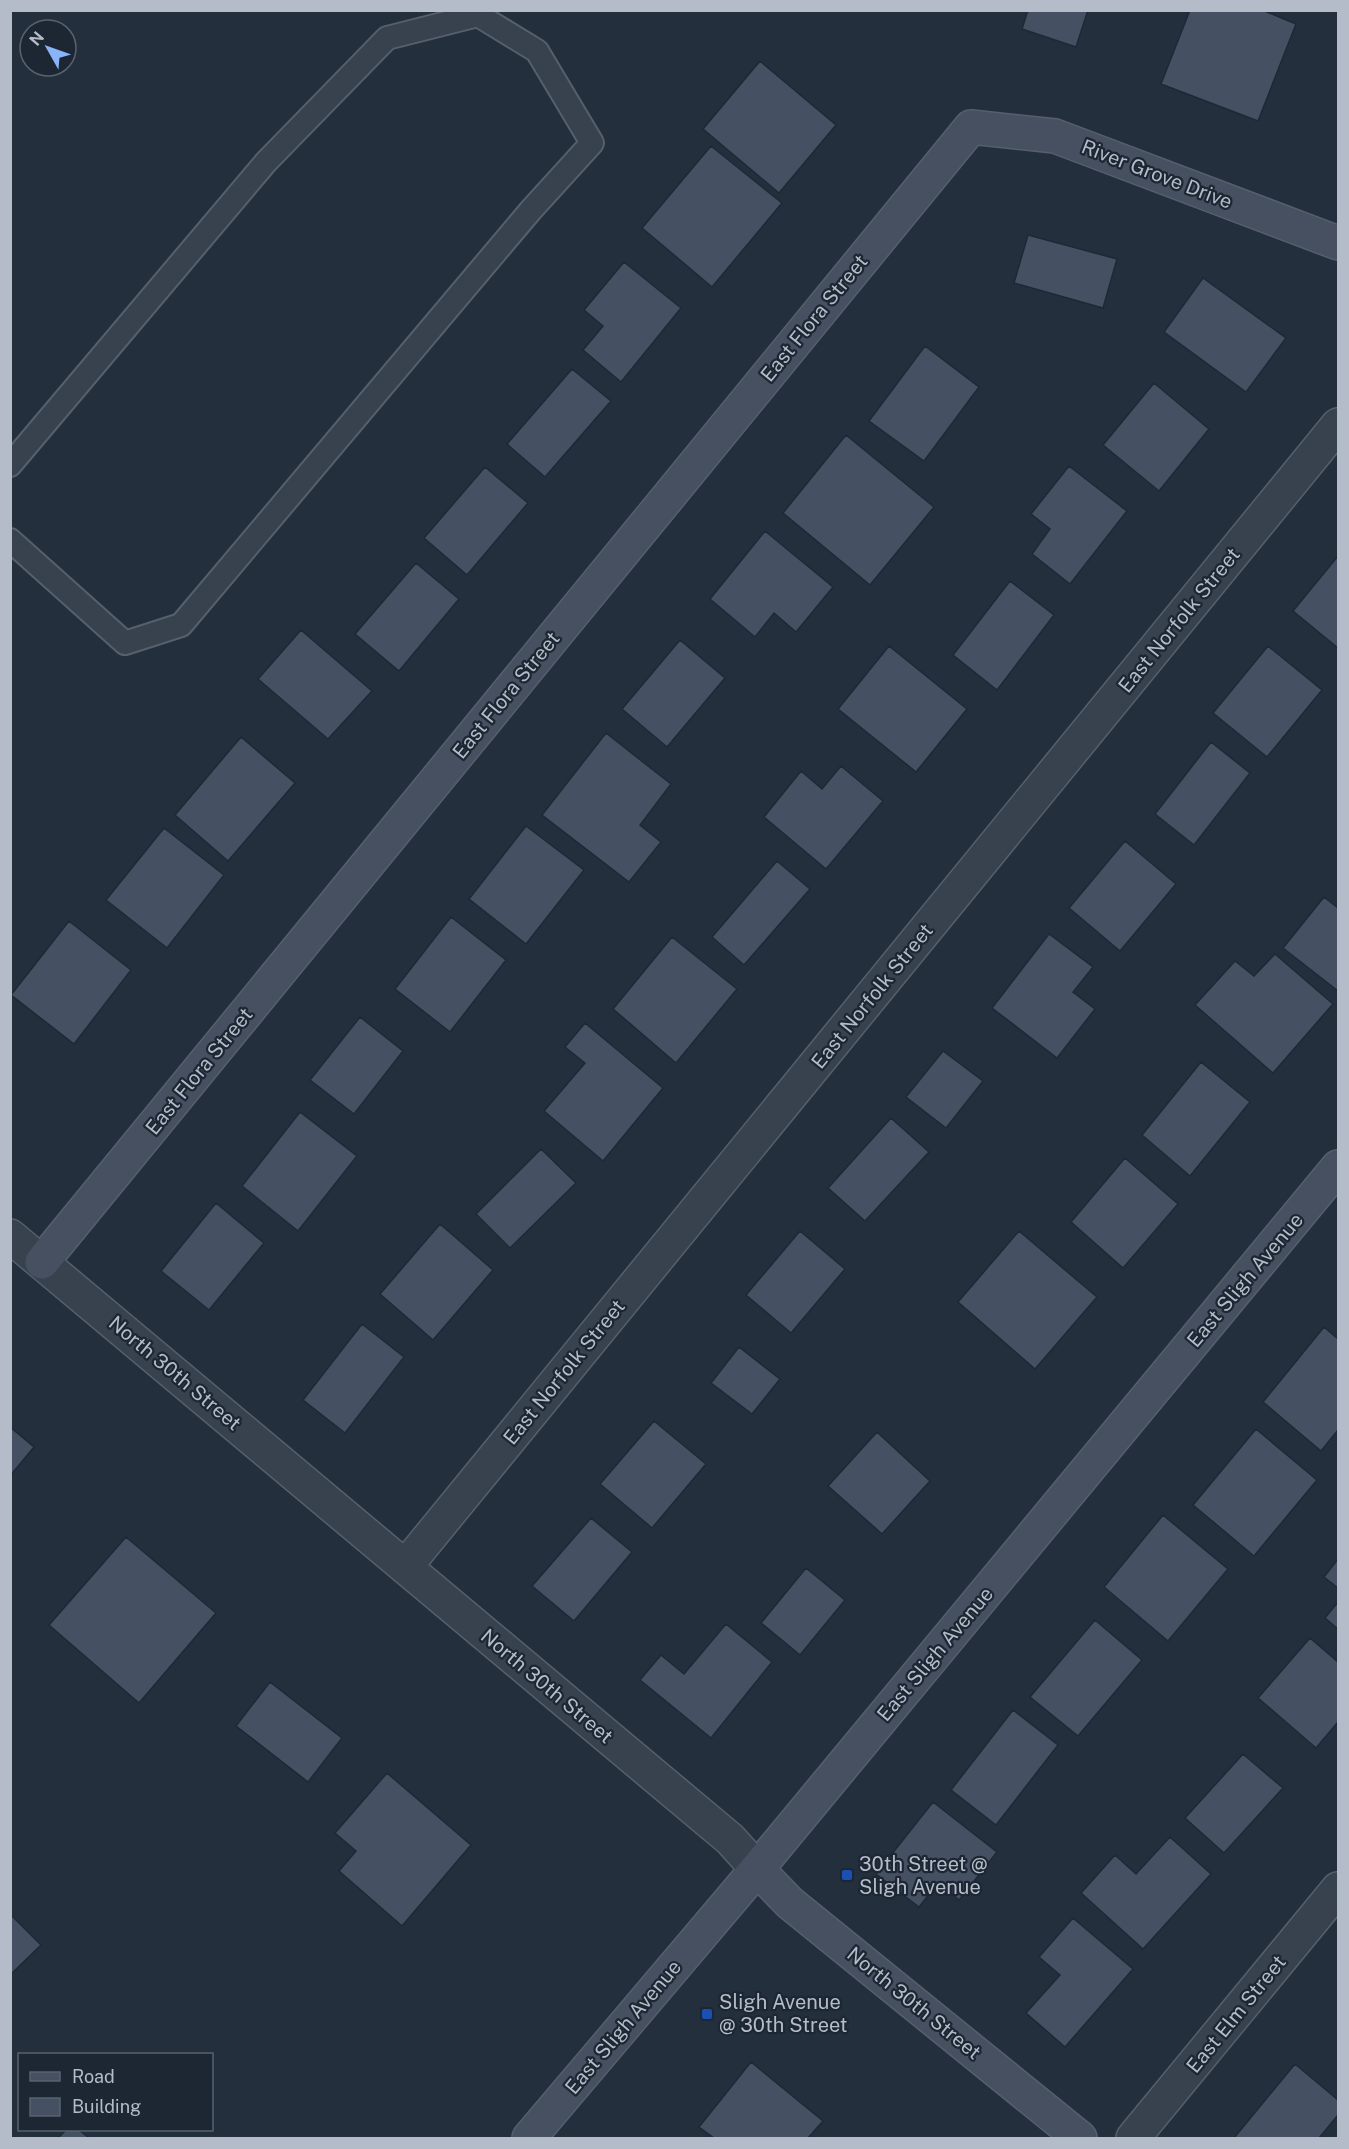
<svg xmlns="http://www.w3.org/2000/svg" width="1349" height="2149" font-family="'Public Sans',sans-serif">
  <style>
    .building { fill: #455162; stroke: #1f2835; stroke-width: 1.5 }
    .lines { fill: none; stroke-linecap: round; stroke-linejoin: round }
    .lane-casing { stroke: #565f6c; stroke-width: 26 }
    .street-casing { stroke: #565f6c; stroke-width: 36 }
    .secondary-casing { stroke: #565f6c; stroke-width: 36 }
    .lane { stroke: #38414e; stroke-width: 22 }
    .street { stroke: #38414e; stroke-width: 33 }
    .secondary { stroke: #465061; stroke-width: 33 }
    .transit-dot { fill: #1a4fb4; stroke: #1d2633; stroke-width: 2 }
    .labels { text-anchor: middle; stroke-width: 4.5; stroke-linejoin: round; paint-order: stroke }
    .street-label { font-size: 20px; fill: #b4bcc9; stroke: #1d2633 }
    .poi-label { font-size: 20px; fill: #b4bcc9; stroke: #1d2633; text-anchor: start }
  </style>
  <rect width="100%" height="100%" fill="#242f3e"/>
  <path class="building" d="M1028,10H1088L1076,47L1022,29Z
    M1190,10H1262L1296,24L1258,121L1161,84Z
    M760,61L836,125L779,193L703,129Z
    M711,146L782,203L712,287L642,228Z
    M1028,235L1117,259L1103,308L1014,283Z
    M624,262L681,308L621,382L583,350L603,326L584,310Z
    M1203,278L1286,338L1246,392L1164,332Z
    M925,346L979,387L924,461L869,421Z
    M572,369L611,401L545,477L507,444Z
    M1154,383L1209,429L1159,491L1103,445Z
    M846,435L934,507L870,585L783,513Z
    M1069,466L1127,511L1070,584L1032,554L1050,529L1031,514Z
    M485,467L528,503L467,575L424,538Z
    M765,531L833,587L796,632L774,613L755,637L710,599Z
    M1338,556V648L1293,611Z
    M416,563L459,599L399,671L355,634Z
    M1010,581L1054,615L997,690L953,655Z
    M301,630L372,691L328,739L258,679Z
    M680,640L725,678L667,747L622,709Z
    M889,646L967,709L916,772L838,709Z
    M1268,646L1322,690L1267,757L1213,713Z
    M606,733L671,784L640,825L661,842L629,882L542,815Z
    M241,737L295,783L228,861L175,815Z
    M1211,742L1250,773L1194,845L1155,814Z
    M841,766L883,801L826,869L764,817L801,771L822,789Z
    M526,826L584,870L526,944L469,899Z
    M164,828L224,875L167,948L106,900Z
    M1125,841L1176,884L1120,951L1069,908Z
    M777,861L810,889L744,965L712,937Z
    M1324,897L1338,908V991L1283,948Z
    M451,917L506,960L450,1032L395,989Z
    M69,921L131,970L74,1044L11,995Z
    M1049,934L1093,967L1073,992L1095,1009L1057,1058L992,1008Z
    M672,937L737,989L676,1063L613,1009Z
    M1275,954L1333,1004L1273,1073L1195,1005L1235,961L1254,976Z
    M360,1017L403,1051L354,1114L310,1080Z
    M585,1023L663,1088L603,1161L544,1111L585,1063L565,1047Z
    M943,1051L983,1081L946,1128L906,1097Z
    M1201,1062L1250,1102L1190,1176L1142,1135Z
    M300,1112L357,1156L298,1231L242,1186Z
    M891,1118L929,1152L865,1221L828,1188Z
    M541,1149L576,1183L510,1248L476,1214Z
    M1125,1158L1178,1204L1123,1268L1071,1222Z
    M216,1203L264,1243L209,1310L161,1271Z
    M440,1224L493,1270L433,1340L380,1294Z
    M800,1231L845,1269L791,1333L746,1295Z
    M1019,1231L1097,1297L1035,1369L958,1302Z
    M362,1324L404,1357L345,1433L303,1400Z
    M1324,1327L1338,1339V1430L1321,1451L1263,1402Z
    M739,1347L780,1379L752,1414L711,1383Z
    M654,1421L706,1464L652,1528L600,1484Z
    M10,1427L34,1447L10,1476Z
    M1256,1429L1317,1480L1254,1556L1193,1505Z
    M877,1432L930,1481L882,1534L828,1486Z
    M1163,1515L1228,1569L1168,1641L1104,1587Z
    M591,1518L632,1552L574,1621L532,1586Z
    M126,1537L216,1613L139,1703L49,1625Z
    M1338,1559V1588L1324,1577Z
    M806,1568L845,1600L800,1655L761,1623Z
    M1338,1602V1629L1325,1618Z
    M1095,1620L1142,1660L1078,1736L1030,1697Z
    M726,1624L772,1662L711,1738L640,1680L661,1655L684,1674Z
    M1310,1638L1338,1662V1722L1316,1748L1258,1698Z
    M270,1682L342,1738L308,1782L236,1726Z
    M1013,1710L1058,1745L996,1825L951,1790Z
    M1243,1754L1283,1788L1224,1853L1185,1818Z
    M387,1773L471,1845L402,1926L339,1871L356,1851L335,1833Z
    M933,1802L997,1852L959,1900L938,1883L919,1907L876,1874Z
    M1170,1837L1211,1874L1143,1949L1081,1893L1115,1855L1136,1874Z
    M10,1914L41,1945L10,1975Z
    M1073,1918L1133,1969L1065,2047L1026,2013L1060,1975L1039,1957Z
    M751,2062L823,2121L808,2138H714L699,2127Z
    M1295,2064L1338,2100V2115L1319,2138H1234Z
    M66,2130H79L89,2138H58Z"/>
  <g class="lines">
    <g class="lane-casing">
      <path id="lane" d="M10,465L266,162L387,38L478,15L537,51L592,143L531,210L181,625L125,643L10,540"/>
    </g>
    <g class="street-casing">
      <path id="street" d="M10,1236L730,1839L757,1869
        M405,1567L1338,425
        M1133,2138L1338,1889"/>
    </g>
    <g class="secondary-casing">
      <path id="secondary" d="M42,1262L971,127L1055,136L1338,243
        M757,1869L790,1903L1080,2138
        M529,2138L757,1869L1338,1167"/>
    </g>
    <use href="#lane" class="lane"/>
    <use href="#street" class="street"/>
    <use href="#secondary" class="secondary"/>
  </g>
  <g class="transit-dot">
    <rect x="841" y="1869" width="12" height="12" rx="3"/>
    <rect x="701" y="2008" width="12" height="12" rx="3"/>
  </g>
  <g class="labels">
    <g class="street-label">
      <text transform="translate(1157 174) rotate(21)" y="7">River Grove Drive</text>
      <text transform="translate(814 318) rotate(-51)" y="7">East Flora Street</text>
      <text transform="translate(1179 620) rotate(-51)" y="7">East Norfolk Street</text>
      <text transform="translate(506 695) rotate(-51)" y="7">East Flora Street</text>
      <text transform="translate(872 996) rotate(-51)" y="7">East Norfolk Street</text>
      <text transform="translate(199 1071) rotate(-51)" y="7">East Flora Street</text>
      <text transform="translate(1245 1280) rotate(-50)" y="7">East Sligh Avenue</text>
      <text transform="translate(564 1372) rotate(-51)" y="7">East Norfolk Street</text>
      <text transform="translate(175 1373) rotate(40)" y="7">North 30th Street</text>
      <text transform="translate(935 1654) rotate(-50)" y="7">East Sligh Avenue</text>
      <text transform="translate(547 1686) rotate(40)" y="7">North 30th Street</text>
      <text transform="translate(914 2003) rotate(39)" y="7">North 30th Street</text>
      <text transform="translate(1236 2014) rotate(-51)" y="7">East Elm Street</text>
      <text transform="translate(623 2027) rotate(-50)" y="7">East Sligh Avenue</text>
    </g>
    <g class="poi-label">
      <text x="859" y="1871">30th Street @<tspan x="859" dy="23">Sligh Avenue</tspan></text>
      <text x="719" y="2009">Sligh Avenue<tspan x="719" dy="23">@ 30th Street</tspan></text>
    </g>
  </g>
  <rect width="1349" height="2149" fill="none" stroke="#b4bcc9" stroke-width="24"/>
  <rect x="18" y="2053" width="195" height="78" fill="#1d2633" stroke="#59626f" stroke-width="1.5"/>
  <rect x="30" y="2072" width="30" height="9" fill="#465061" stroke="#59626f" stroke-width="1.5"/>
  <text x="72" y="2083" font-size="18" fill="#b4bcc9">Road</text>
  <rect x="30" y="2098" width="30" height="18" fill="#455162" stroke="#59626f" stroke-width="1.5"/>
  <text x="72" y="2113" font-size="18" fill="#b4bcc9">Building</text>
  <g transform="translate(48 48) rotate(310)"><circle r="28" fill="#1d2633" stroke="#59626f" stroke-width="1.5"/>
  <path d="M0-4.5L10 22L0 15L-10 22Z" fill="#8ab4f8"/>
  <text y="-9" font-size="16" font-weight="bold" text-anchor="middle" fill="#b4bcc9">N</text>
  </g>
</svg>
